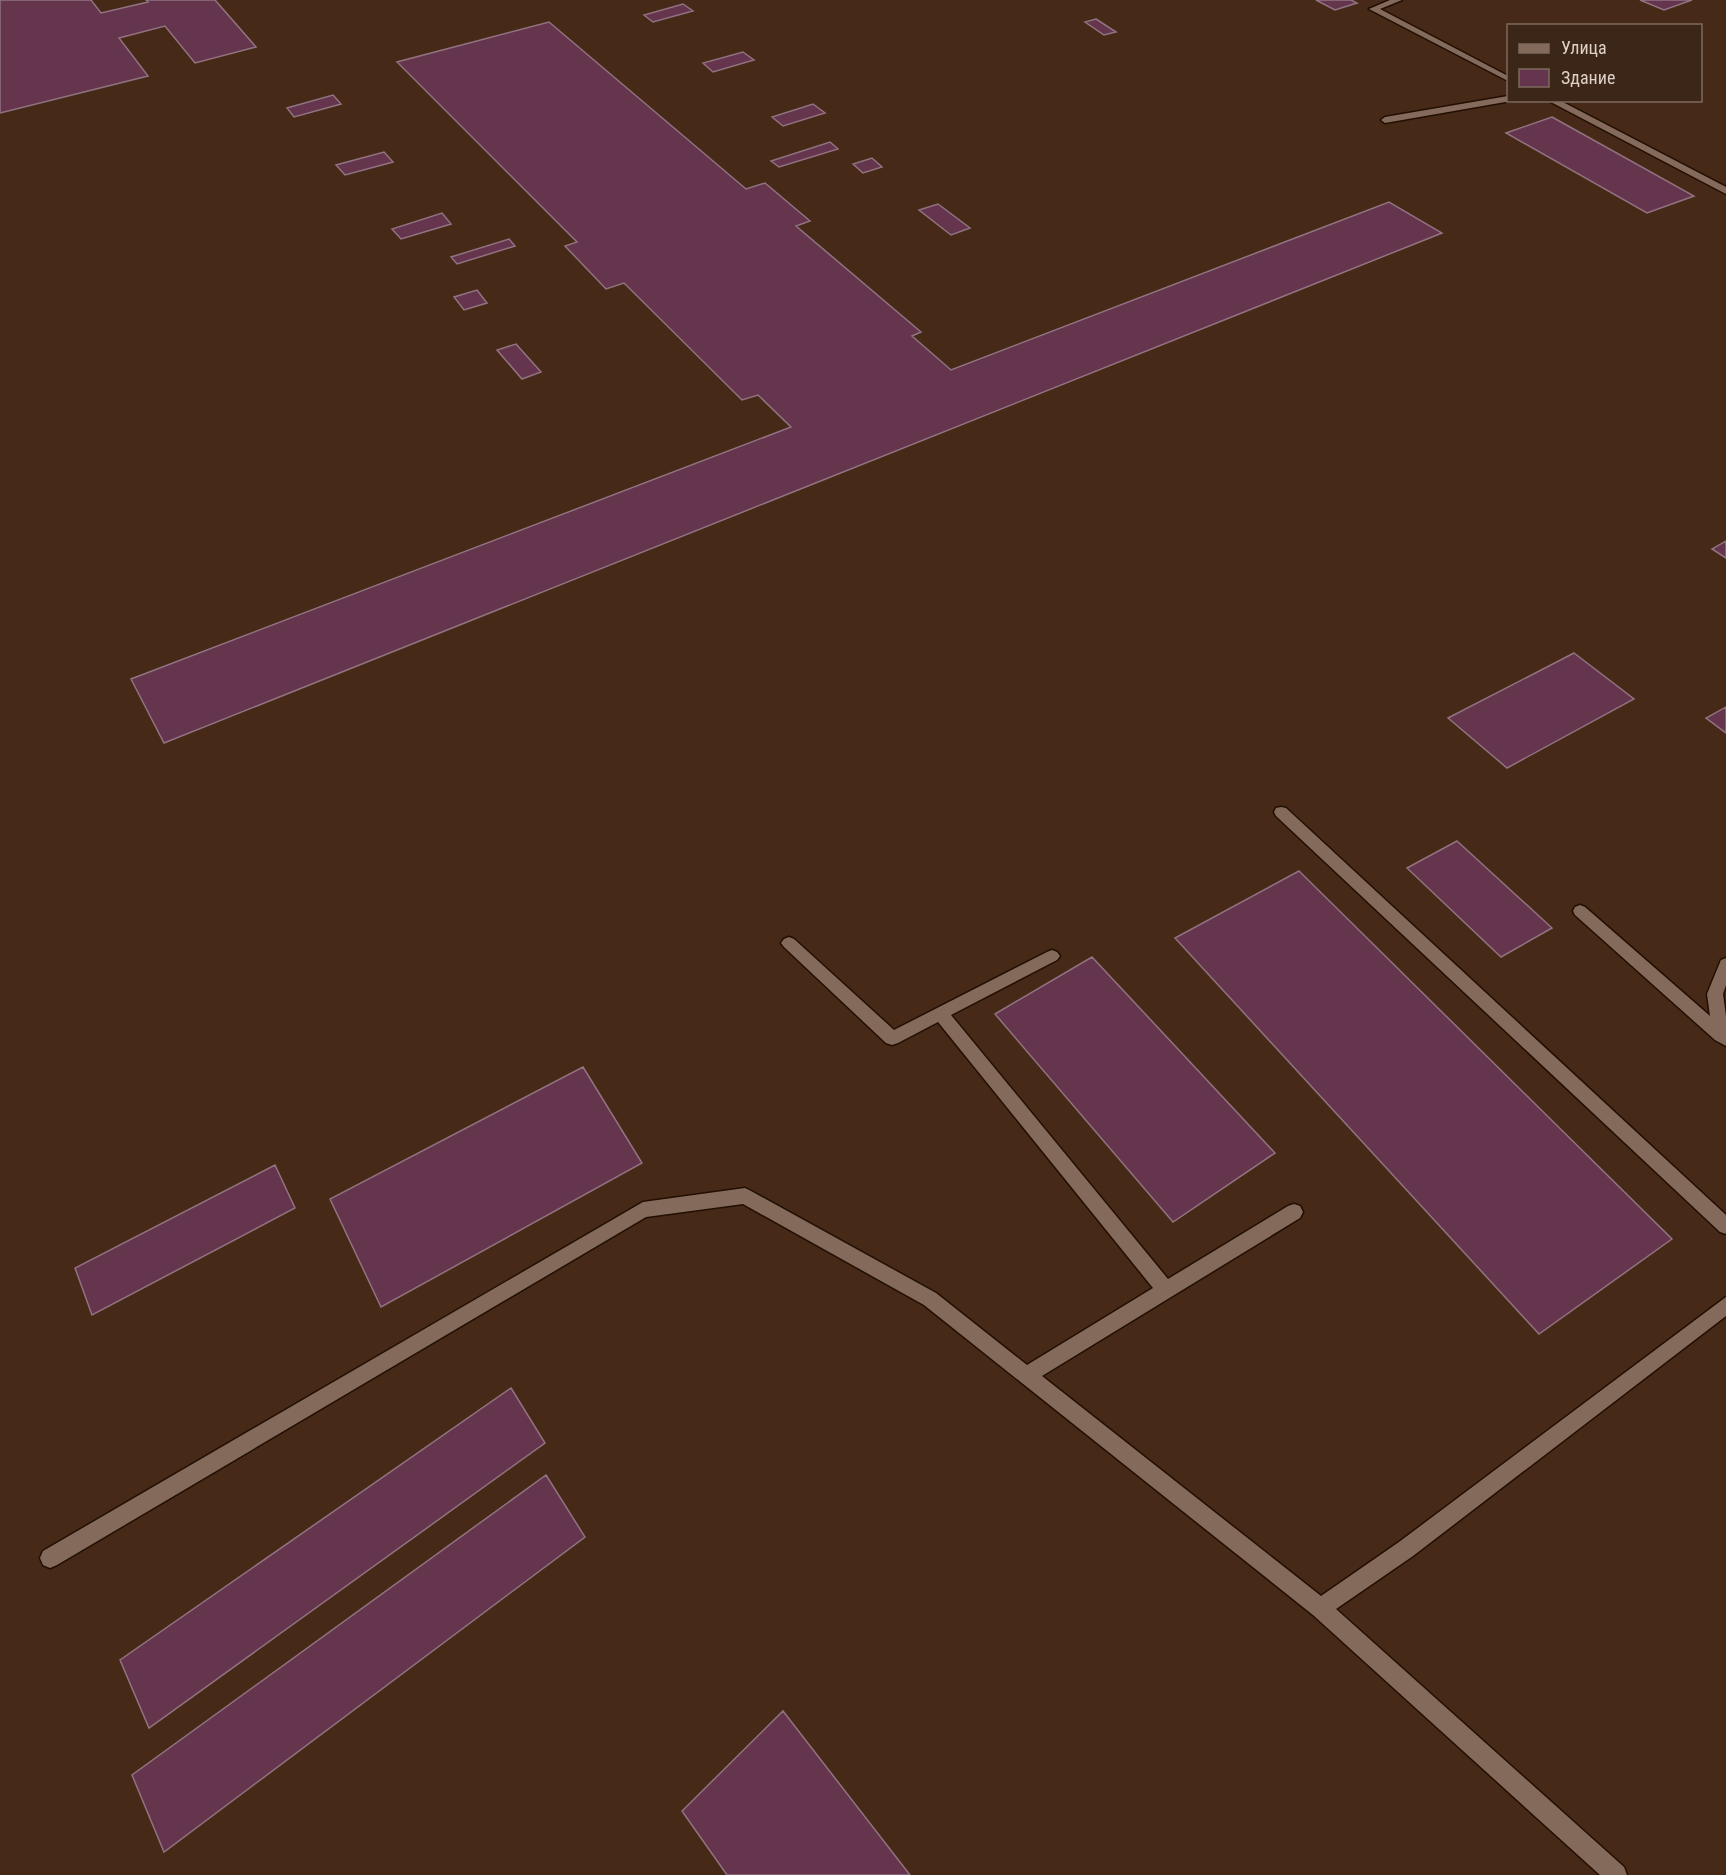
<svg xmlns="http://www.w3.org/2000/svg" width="1726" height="1875" font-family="'Roboto Condensed',sans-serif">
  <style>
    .built { fill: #462a17; fill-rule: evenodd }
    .building { fill: #65344d; stroke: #917381; stroke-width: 1.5 }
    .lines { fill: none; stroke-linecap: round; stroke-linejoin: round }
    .minor-casing { stroke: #220f03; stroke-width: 3 }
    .minor { fill: #846a5a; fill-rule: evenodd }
  </style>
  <rect width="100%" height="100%" fill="#3c2618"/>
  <path class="built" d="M0,0H1726V1875H0ZM1508,26H1700V100H1508Z"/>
  <path class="building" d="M0,0H91L101,13L148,2L146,0H215L256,47L195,63L165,26L119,38L148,76L0,113Z
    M1316,0H1351L1357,3L1335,10Z
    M1640,0H1692L1664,10Z
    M683,4L693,11L653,22L644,15Z
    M1096,19L1116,32L1104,35L1085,22Z
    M549,22L746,189L765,183L810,221L796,226L921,332L912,336L951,370L1389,202L1442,233L164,743L131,679L791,427L758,395L742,400L624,283L606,289L565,246L577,242L397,62Z
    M743,52L754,60L713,72L703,63Z
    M333,95L341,104L294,117L287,108Z
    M813,104L825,113L783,126L772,117Z
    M1552,117L1694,196L1647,213L1506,133Z
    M830,142L838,149L779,167L771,161Z
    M384,152L393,162L345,175L336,165Z
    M872,158L882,167L863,173L853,164Z
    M938,204L970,228L951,235L919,210Z
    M442,213L451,224L401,239L392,229Z
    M509,239L515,246L457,264L451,257Z
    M477,290L487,303L464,310L454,297Z
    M516,344L541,372L522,379L497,350Z
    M1726,541V558L1712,549Z
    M1574,653L1634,699L1507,768L1448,718Z
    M1726,707V733L1706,718Z
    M1457,841L1552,928L1501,957L1407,868Z
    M1299,871L1672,1239L1539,1334L1175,938Z
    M1092,957L1275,1153L1173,1222L995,1014Z
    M583,1067L642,1163L381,1307L330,1199Z
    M275,1165L295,1208L92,1315L75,1268Z
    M511,1388L545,1443L149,1728L120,1660Z
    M546,1475L585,1537L164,1852L132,1775Z
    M783,1711L910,1875H727L682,1811Z"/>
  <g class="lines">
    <g class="minor-casing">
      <path id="minor" d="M1390,0H1402L1380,9L1508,76V81L1369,9Z
        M1508,96V100L1511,101L1385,123L1381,120L1385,117Z
        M1547,100H1559L1726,187V194Z
        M1281,807L1286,808L1726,1215V1234L1720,1232L1276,816L1274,812L1276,808Z
        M1580,905L1585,907L1710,1016L1707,994L1721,960L1726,958V985L1723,994L1726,1016V1046L1715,1040L1575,915L1573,911L1575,907Z
        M789,937L794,939L894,1030L1047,952L1052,950L1057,952L1060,956L1057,960L951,1015L1168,1279L1288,1206L1294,1204L1300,1206L1303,1212L1300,1218L1042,1376L1321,1596L1399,1542L1726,1297V1316L1413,1556L1336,1609L1624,1867L1627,1875H1600L1313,1615L924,1305L743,1204L646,1217L57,1565L50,1568L43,1565L40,1558L43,1551L643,1202L745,1188L751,1191L936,1293L1027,1365L1153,1288L938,1022L898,1043L892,1045L886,1043L784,947L781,943L784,939Z"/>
    </g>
    <use href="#minor" class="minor"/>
  </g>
  <rect x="1507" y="24" width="195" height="78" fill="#3c2618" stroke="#7d6a5e" stroke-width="1.5"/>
  <rect x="1519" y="44" width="30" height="9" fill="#846a5a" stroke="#7d6a5e" stroke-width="1.5"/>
  <text x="1561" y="54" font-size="18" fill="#dfd1c7">Улица</text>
  <rect x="1519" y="69" width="30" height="18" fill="#65344d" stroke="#7d6a5e" stroke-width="1.5"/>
  <text x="1561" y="84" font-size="18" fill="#dfd1c7">Здание</text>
</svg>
